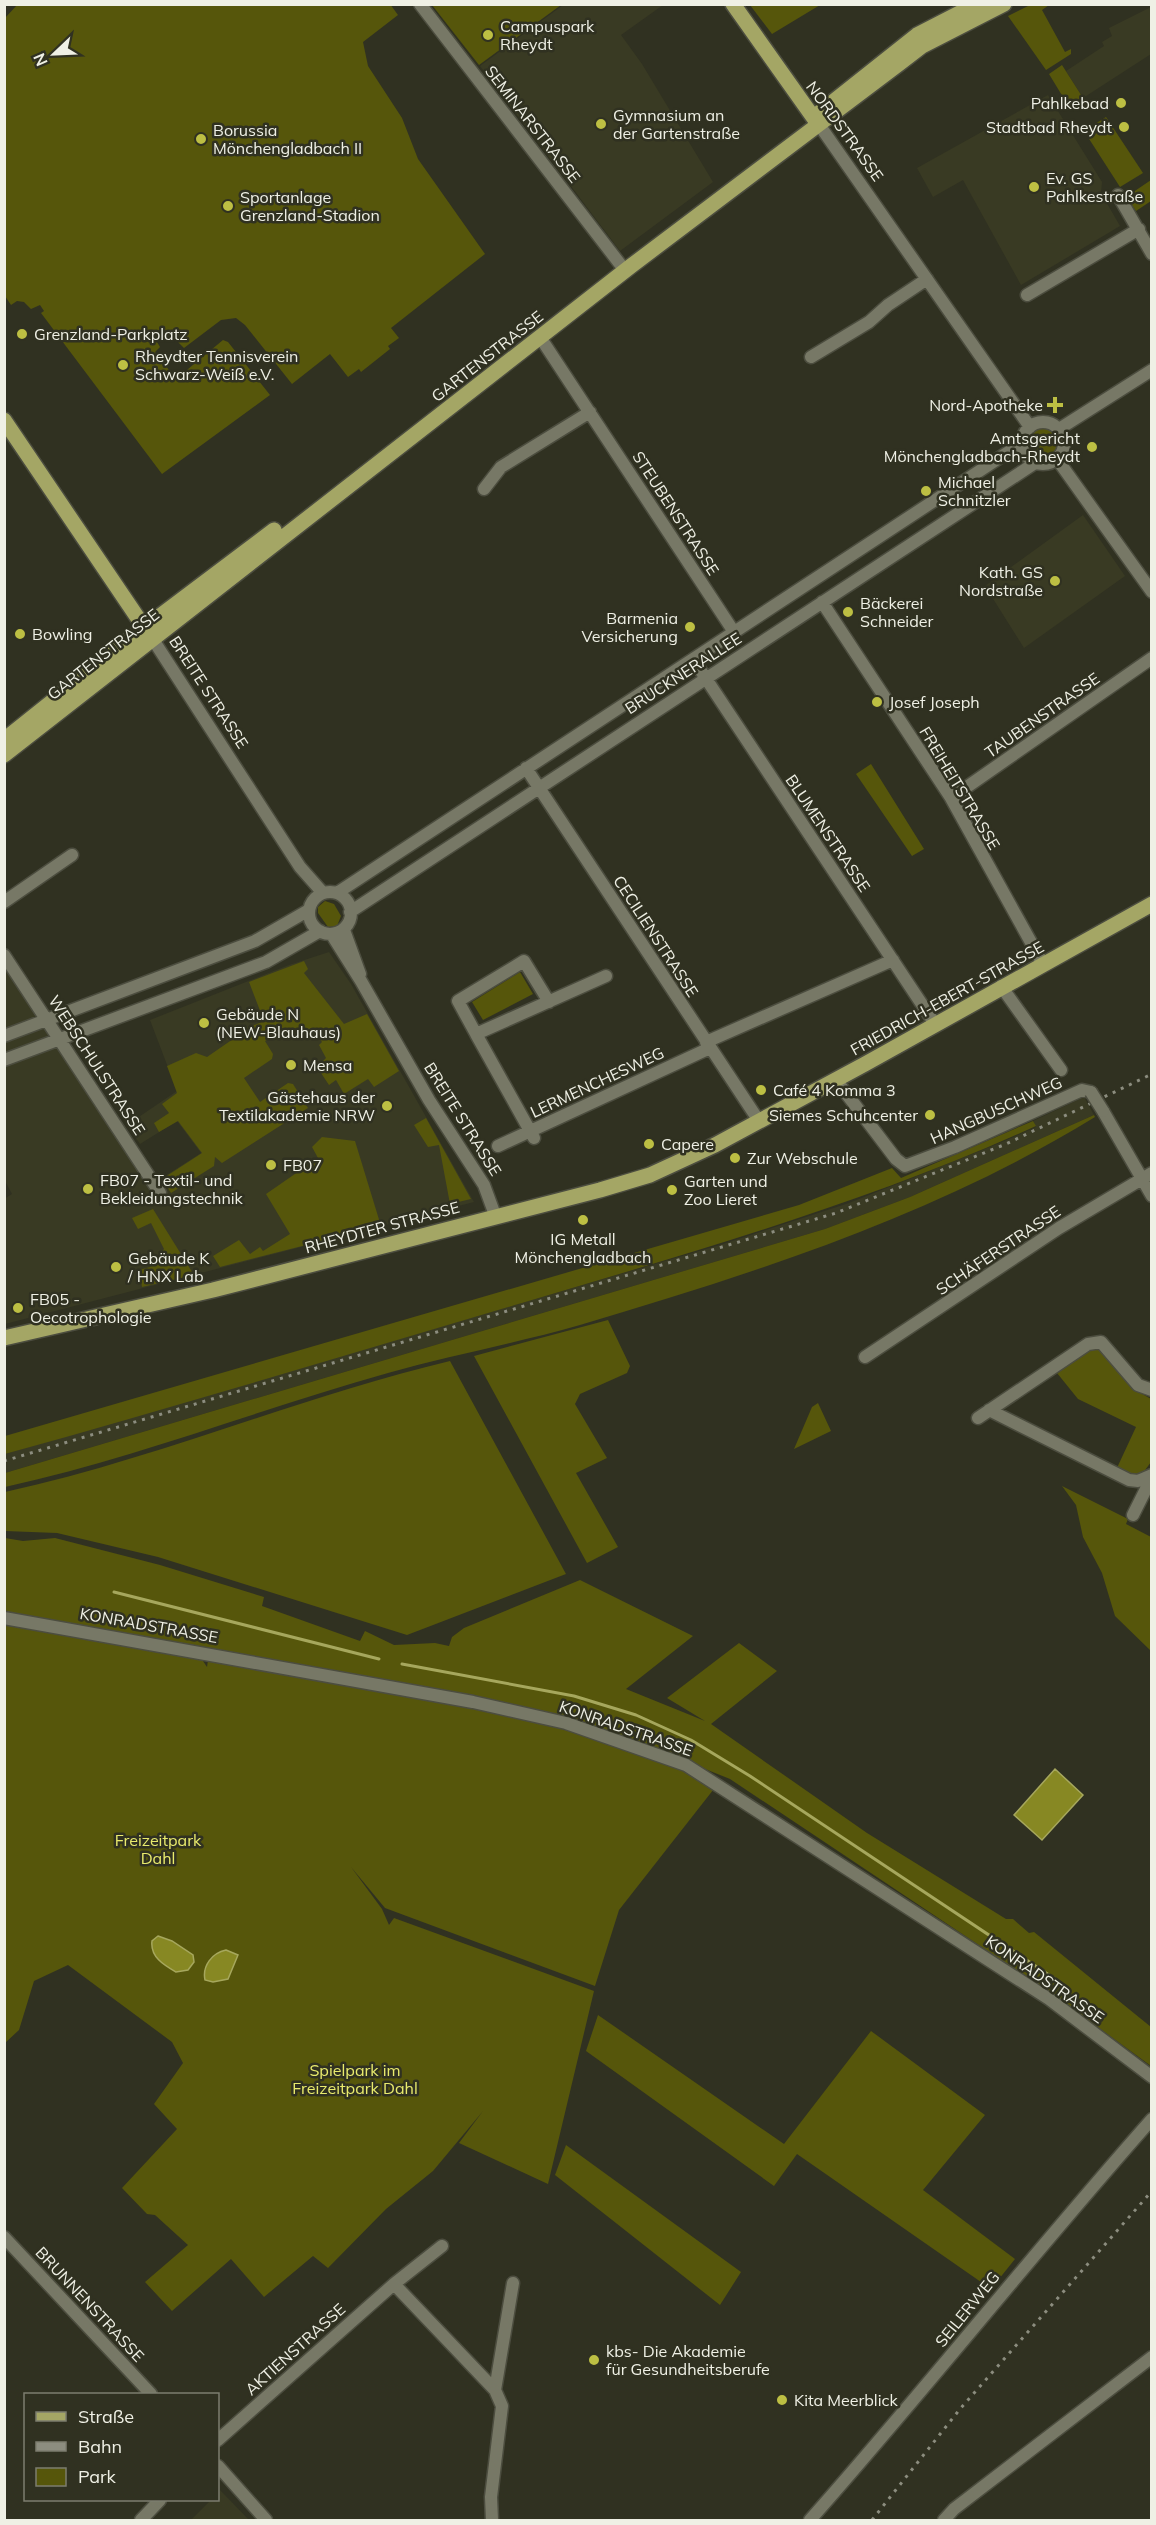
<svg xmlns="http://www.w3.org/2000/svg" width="1156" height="2525" font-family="Mulish,sans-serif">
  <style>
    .built { fill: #393a23 }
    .green { fill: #56560b }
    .water { fill: #878823; stroke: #a6a75d; stroke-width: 1.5 }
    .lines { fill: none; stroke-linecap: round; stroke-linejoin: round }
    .stream { stroke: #a6a75d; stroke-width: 3 }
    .minor-casing { stroke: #4c4d3f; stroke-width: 15 }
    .major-casing { stroke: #4c4d3f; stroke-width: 18 }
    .minor { stroke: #777866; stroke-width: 12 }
    .major { stroke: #a4a665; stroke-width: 15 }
    .rail { stroke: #8c8d7f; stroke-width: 3; stroke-dasharray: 3 6; stroke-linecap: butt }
    .minor-bridge-casing { stroke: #4c4d3f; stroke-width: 15; stroke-linecap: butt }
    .minor-bridge { stroke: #777866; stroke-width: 12 }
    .poi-dot { fill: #bdbf43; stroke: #303121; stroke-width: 2 }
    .labels { text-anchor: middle; stroke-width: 5; stroke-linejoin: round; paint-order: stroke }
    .poi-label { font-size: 16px; fill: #eff0e5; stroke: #303121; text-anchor: start }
    .street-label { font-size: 16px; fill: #eff0e5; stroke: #303121 }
    .park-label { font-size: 16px; fill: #e9eb6d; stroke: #303121 }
  </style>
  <rect width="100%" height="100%" fill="#303121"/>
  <path class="built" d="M563,5H663L621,35L642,64L713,182L620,251L480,66Z
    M1151,7V54L1083,98L1066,71L1104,46L1102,42L1112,36L1109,28Z
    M1048,95L1102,182L1101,193L1120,226L1021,285L963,180L933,197L917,168Z
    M1083,515L1125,576L1024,648L985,586Z
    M5,948L157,1181L201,1153L177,1121L140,1144L127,1125L177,1091L150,1020L289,965L329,952L351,984L474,1202L5,1324L4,1199L12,1194L4,1179Z
    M1084,1097L1094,1115L910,1197L825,1229L5,1473V1454L723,1244L849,1203L1002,1142L1036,1127L1033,1121Z
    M220,2490L249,2520H191L211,2500H218Z"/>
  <path class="green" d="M390,4L398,15L363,42L368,66L402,118L418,159L485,254L391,328L399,338L388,346L390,349L361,372L359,369L348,377L330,354L292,384L245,325L236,318L221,320L184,348L171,335L157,342L160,347L155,352L176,379L223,340L228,342L270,395L162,474L41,313L44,311L40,305L31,309L24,302L17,301L11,305L5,296V18L18,4Z
    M432,5H561L479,65Z
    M750,5H820L772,34Z
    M1030,5H1049L1042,10L1065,52L1071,49V54L1046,70L1008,16Z
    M1062,65L1083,98L1069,107L1049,74Z
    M1106,117L1143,173L1120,187L1084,131Z
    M1151,180V201L1136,211L1126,197Z
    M1027 443a15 15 0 1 1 30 0a15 15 0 1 1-30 0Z
    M871,764L924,849L912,856L856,774Z
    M325,901L334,904L341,916L337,926L328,927L318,913V907Z
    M304,961L308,969L304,973L344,1024L367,1014L399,1071L374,1087L368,1079L344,1094L336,1080L329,1085L317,1067L326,1058L319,1045L322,1042L315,1032L302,1040L297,1038L292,1031L279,1038L276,1035L265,1041L273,1054L272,1059L244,1078L260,1102L288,1083L293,1084L308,1108L222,1163L215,1157L214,1166L171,1193L162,1179L202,1153L178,1121L159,1132L154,1123L169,1113L162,1104L177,1093L167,1066L196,1053L207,1057L236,1037L235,1033L264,1021L249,982Z
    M520,972L533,994L483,1020L472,1002Z
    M1094,1115L1095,1117C936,1215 758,1272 580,1325C517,1343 452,1355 388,1373C260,1409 135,1458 5,1487V1473L825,1229L910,1197Z
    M426,1118L471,1199L450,1204L439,1145L428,1147L414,1125Z
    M1033,1121L1036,1126C870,1202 696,1251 522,1303C350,1354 178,1406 5,1454V1436L799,1205L892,1168L901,1178Z
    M322,1137L355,1141L381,1226L220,1267L213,1256L239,1240L250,1254L260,1247L263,1251L290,1234L266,1194L318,1158L312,1147Z
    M153,1209L194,1275L142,1287L139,1270L150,1267L164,1249L151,1223L138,1229L132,1218Z
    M608,1320L630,1366L627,1373L580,1394L575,1404L607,1458L576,1473L618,1547L587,1563L474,1356Z
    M1101,1348L1139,1392L1151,1399V1462L1140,1477L1116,1470L1136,1427L1078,1399L1057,1373L1090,1349Z
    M450,1361L566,1574L407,1635L158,1557L57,1533L5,1531V1492C156,1459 299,1397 450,1361Z
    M818,1403L831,1431L794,1449L812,1407Z
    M1062,1486L1128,1519L1126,1524L1151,1537V1651L1115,1616L1102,1573L1083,1537L1076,1505Z
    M5,1538L23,1541L55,1538L160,1565L264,1597L262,1606L360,1641L365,1631L394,1645L435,1643L449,1646L452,1637L464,1628L580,1580L693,1636L626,1689L705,1721L667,1698L739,1643L777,1671L711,1724L867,1833L1006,1919H1013L1029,1933L1034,1932L1151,2027V2066L1058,1998L730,1779L650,1747L302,1667L206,1648L5,1614Z
    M5,1622L197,1652L207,1667L209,1653L596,1734L674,1764L717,1785L619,1910L595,1986L385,1908L351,1867L382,1909L389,1925L394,1918L594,1991L548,2184L459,2143L483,2111L433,2171L386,2209L328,2268L313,2256L264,2297L231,2259L172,2311L145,2282L188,2245L155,2215L147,2214L122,2188L177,2129L154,2104L183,2063L172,2042L68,1965L34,1981L19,2030L5,2043Z
    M598,2015L784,2144L871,2031L985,2115L923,2190L1015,2259L991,2289L797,2154L774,2186L586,2051Z
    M566,2145L741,2272L720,2305L555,2175Z"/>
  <path class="water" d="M1055,1769L1083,1795L1042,1840L1014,1815Z
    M158,1936L172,1941L193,1955L194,1962L188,1970L176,1972C164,1965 150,1957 152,1941Z
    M226,1950L238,1955L228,1979L213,1982L205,1980C202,1966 212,1953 226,1950Z"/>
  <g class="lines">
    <path class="stream" d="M114,1592L379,1659
      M402,1664L574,1696L636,1715L691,1740L750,1776L1055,1979"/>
    <g class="minor-casing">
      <path id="minor" d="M420,4L620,264
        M820,126L1030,427
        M1118,195L1152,254
        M1027,295L1139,229
        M540,337L734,632
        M811,357L869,322L888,305L927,279
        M1022 443a21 21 0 1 1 42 0a21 21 0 1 1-42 0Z
        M1059,429L1152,370
        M1057,459L1152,592
        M484,489L501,467L590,412
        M822,602L951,798L1043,964
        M152,638L300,867L323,893
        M693,659L935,1024
        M526,768L759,1121
        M951,798L1152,658
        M309 913a21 21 0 1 1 42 0a21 21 0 1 1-42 0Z
        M337,893L1022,443
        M4,902L72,855
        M350,912L1035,463
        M344,930L360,974
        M332,935L361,981L429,1100L484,1185L495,1215
        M4,955L160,1193
        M1001,986L1061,1070
        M476,1034L458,1001L524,961L549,1002
        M4,1036L255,941L309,910
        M706,1042L893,960
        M4,1060L266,962L320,931
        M836,1080L896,1159L905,1166L955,1147L1082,1090L1091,1092
        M1103,1111L1152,1196
        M534,1138L476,1034L606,976
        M498,1146L710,1048
        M865,1357L1059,1228L1152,1173
        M989,1410L1129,1480L1138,1481L1152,1475
        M978,1418L1088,1344L1101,1342L1138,1385L1152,1390
        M1133,1515L1152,1477
        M4,1618L473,1702L566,1723L686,1765L1049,1999L1152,2077
        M4,2237L151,2394
        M394,2284L495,2390
        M218,2440L394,2284L442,2246
        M218,2466L266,2520
        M141,2520L160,2500
        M492,2520L491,2497L502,2406L495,2390L513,2283
        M810,2520C926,2389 1035,2251 1152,2119
        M944,2520L954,2509L1152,2357"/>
    </g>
    <g class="major-casing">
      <path id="major" d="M733,4L818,124
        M815,116L917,35L977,4
        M4,420L150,636
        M4,740L144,628L274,530
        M4,755L631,266L900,63L922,46L1004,4
        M4,1338L213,1290L600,1190L650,1175L715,1145L865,1064L1152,904"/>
    </g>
    <use href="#minor" class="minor"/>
    <use href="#major" class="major"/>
    <path class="rail" d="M4,1461L836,1213L1006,1144L1152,1074
      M872,2520L960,2409L1152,2191"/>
    <g class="minor-bridge-casing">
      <path id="minor-bridge" d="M1091,1092L1103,1111"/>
    </g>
    <use href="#minor-bridge" class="minor-bridge"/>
  </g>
  <g class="poi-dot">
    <circle cx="488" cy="35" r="6"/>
    <circle cx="1121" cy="103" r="6"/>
    <circle cx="601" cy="124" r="6"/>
    <circle cx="1124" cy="127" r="6"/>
    <circle cx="201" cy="139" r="6"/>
    <circle cx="1034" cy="187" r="6"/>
    <circle cx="228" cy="206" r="6"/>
    <circle cx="22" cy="334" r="6"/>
    <circle cx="123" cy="365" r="6"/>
    <path d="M1052 396h6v6h6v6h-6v6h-6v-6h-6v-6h6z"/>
    <circle cx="1092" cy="447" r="6"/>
    <circle cx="926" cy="491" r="6"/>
    <circle cx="1055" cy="581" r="6"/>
    <circle cx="848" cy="612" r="6"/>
    <circle cx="690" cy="627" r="6"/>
    <circle cx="20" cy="634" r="6"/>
    <circle cx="877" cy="702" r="6"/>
    <circle cx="204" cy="1023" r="6"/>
    <circle cx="291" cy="1065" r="6"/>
    <circle cx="761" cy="1090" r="6"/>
    <circle cx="387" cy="1106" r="6"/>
    <circle cx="930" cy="1115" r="6"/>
    <circle cx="649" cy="1144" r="6"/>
    <circle cx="735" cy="1158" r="6"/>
    <circle cx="271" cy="1165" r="6"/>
    <circle cx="88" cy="1189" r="6"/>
    <circle cx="672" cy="1190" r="6"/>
    <circle cx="583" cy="1220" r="6"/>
    <circle cx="116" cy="1267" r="6"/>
    <circle cx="18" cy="1308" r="6"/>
    <circle cx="594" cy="2360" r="6"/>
    <circle cx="782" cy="2400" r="6"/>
  </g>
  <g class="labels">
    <g class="poi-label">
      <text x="500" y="32">Campuspark<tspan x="500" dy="18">Rheydt</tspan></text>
      <text x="1109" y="109" text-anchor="end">Pahlkebad</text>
      <text x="613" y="121">Gymnasium an<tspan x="613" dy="18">der Gartenstraße</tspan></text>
      <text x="1112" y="133" text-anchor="end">Stadtbad Rheydt</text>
      <text x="213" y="136">Borussia<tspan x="213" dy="18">Mönchengladbach II</tspan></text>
      <text x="1046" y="184">Ev. GS<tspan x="1046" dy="18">Pahlkestraße</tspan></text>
      <text x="240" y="203">Sportanlage<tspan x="240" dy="18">Grenzland-Stadion</tspan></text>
      <text x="34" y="340">Grenzland-Parkplatz</text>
      <text x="135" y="362">Rheydter Tennisverein<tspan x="135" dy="18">Schwarz-Weiß e.V.</tspan></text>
      <text x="1043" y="411" text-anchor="end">Nord-Apotheke</text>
      <text x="1080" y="444" text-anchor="end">Amtsgericht<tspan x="1080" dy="18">Mönchengladbach-Rheydt</tspan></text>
      <text x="938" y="488">Michael<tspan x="938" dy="18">Schnitzler</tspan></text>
      <text x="1043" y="578" text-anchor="end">Kath. GS<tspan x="1043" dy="18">Nordstraße</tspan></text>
      <text x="860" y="609">Bäckerei<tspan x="860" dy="18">Schneider</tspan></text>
      <text x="678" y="624" text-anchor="end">Barmenia<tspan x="678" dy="18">Versicherung</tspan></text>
      <text x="32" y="640">Bowling</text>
      <text x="889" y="708">Josef Joseph</text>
      <text x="216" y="1020">Gebäude N<tspan x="216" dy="18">(NEW-Blauhaus)</tspan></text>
      <text x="303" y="1071">Mensa</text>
      <text x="773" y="1096">Café 4 Komma 3</text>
      <text x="375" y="1103" text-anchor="end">Gästehaus der<tspan x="375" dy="18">Textilakademie NRW</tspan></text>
      <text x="918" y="1121" text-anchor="end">Siemes Schuhcenter</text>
      <text x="661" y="1150">Capere</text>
      <text x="747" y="1164">Zur Webschule</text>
      <text x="283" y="1171">FB07</text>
      <text x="100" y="1186">FB07 - Textil- und<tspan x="100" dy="18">Bekleidungstechnik</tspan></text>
      <text x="684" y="1187">Garten und<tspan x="684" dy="18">Zoo Lieret</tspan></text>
      <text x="583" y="1245" text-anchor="middle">IG Metall<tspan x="583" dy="18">Mönchengladbach</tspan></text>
      <text x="128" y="1264">Gebäude K<tspan x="128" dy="18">/ HNX Lab</tspan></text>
      <text x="30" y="1305">FB05 -<tspan x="30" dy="18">Oecotrophologie</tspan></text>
      <text x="606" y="2357">kbs- Die Akademie<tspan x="606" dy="18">für Gesundheitsberufe</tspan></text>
      <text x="794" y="2406">Kita Meerblick</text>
    </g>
    <g class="street-label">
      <text transform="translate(533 124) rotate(52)" y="6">SEMINARSTRASSE</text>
      <text transform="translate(845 131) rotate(54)" y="6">NORDSTRASSE</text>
      <text transform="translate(487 356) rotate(-38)" y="6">GARTENSTRASSE</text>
      <text transform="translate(676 513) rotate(57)" y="6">STEUBENSTRASSE</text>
      <text transform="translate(103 654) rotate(-38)" y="6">GARTENSTRASSE</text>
      <text transform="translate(683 673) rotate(-33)" y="6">BRUCKNERALLEE</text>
      <text transform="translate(209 692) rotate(57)" y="6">BREITE STRASSE</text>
      <text transform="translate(1042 715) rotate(-35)" y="6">TAUBENSTRASSE</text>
      <text transform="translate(960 788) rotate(59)" y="6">FREIHEITSTRASSE</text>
      <text transform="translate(828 833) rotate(56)" y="6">BLUMENSTRASSE</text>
      <text transform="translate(656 936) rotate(57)" y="6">CECILIENSTRASSE</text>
      <text transform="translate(947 998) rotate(-29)" y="6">FRIEDRICH-EBERT-STRASSE</text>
      <text transform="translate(97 1065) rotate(57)" y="6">WEBSCHULSTRASSE</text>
      <text transform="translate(597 1082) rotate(-25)" y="6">LERMENCHESWEG</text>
      <text transform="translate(996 1110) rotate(-24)" y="6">HANGBUSCHWEG</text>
      <text transform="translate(463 1119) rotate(58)" y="6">BREITE STRASSE</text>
      <text transform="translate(382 1227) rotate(-15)" y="6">RHEYDTER STRASSE</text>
      <text transform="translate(998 1250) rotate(-34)" y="6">SCHÄFERSTRASSE</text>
      <text transform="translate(149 1625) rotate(10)" y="6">KONRADSTRASSE</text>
      <text transform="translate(626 1728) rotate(19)" y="6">KONRADSTRASSE</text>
      <text transform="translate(1045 1979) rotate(35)" y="6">KONRADSTRASSE</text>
      <text transform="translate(90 2304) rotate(47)" y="6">BRUNNENSTRASSE</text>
      <text transform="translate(967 2309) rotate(-51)" y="6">SEILERWEG</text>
      <text transform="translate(295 2349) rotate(-42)" y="6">AKTIENSTRASSE</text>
    </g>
    <g class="park-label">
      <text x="158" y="1846">Freizeitpark<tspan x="158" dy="18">Dahl</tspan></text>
      <text x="355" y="2076">Spielpark im<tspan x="355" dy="18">Freizeitpark Dahl</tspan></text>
    </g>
  </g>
  <rect width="1156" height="2525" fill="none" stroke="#eff0e5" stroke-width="12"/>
  <rect x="24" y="2393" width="195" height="108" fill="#303121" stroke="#7c7d6f" stroke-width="1.5"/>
  <rect x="36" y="2412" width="30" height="9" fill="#a4a665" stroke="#7c7d6f" stroke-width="1.5"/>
  <text x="78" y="2423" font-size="18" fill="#eff0e5">Straße</text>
  <rect x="36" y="2442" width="30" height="9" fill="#8c8d7f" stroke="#7c7d6f" stroke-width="1.5"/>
  <text x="78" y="2453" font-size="18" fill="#eff0e5">Bahn</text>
  <rect x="36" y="2468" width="30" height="18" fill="#56560b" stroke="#7c7d6f" stroke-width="1.5"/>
  <text x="78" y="2483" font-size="18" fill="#eff0e5">Park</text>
  <g transform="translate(54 54) rotate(247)" stroke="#303121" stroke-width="4.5" paint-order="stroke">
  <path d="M0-4.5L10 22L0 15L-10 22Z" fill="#eff0e5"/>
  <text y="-9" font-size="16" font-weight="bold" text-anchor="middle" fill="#eff0e5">N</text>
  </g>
</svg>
